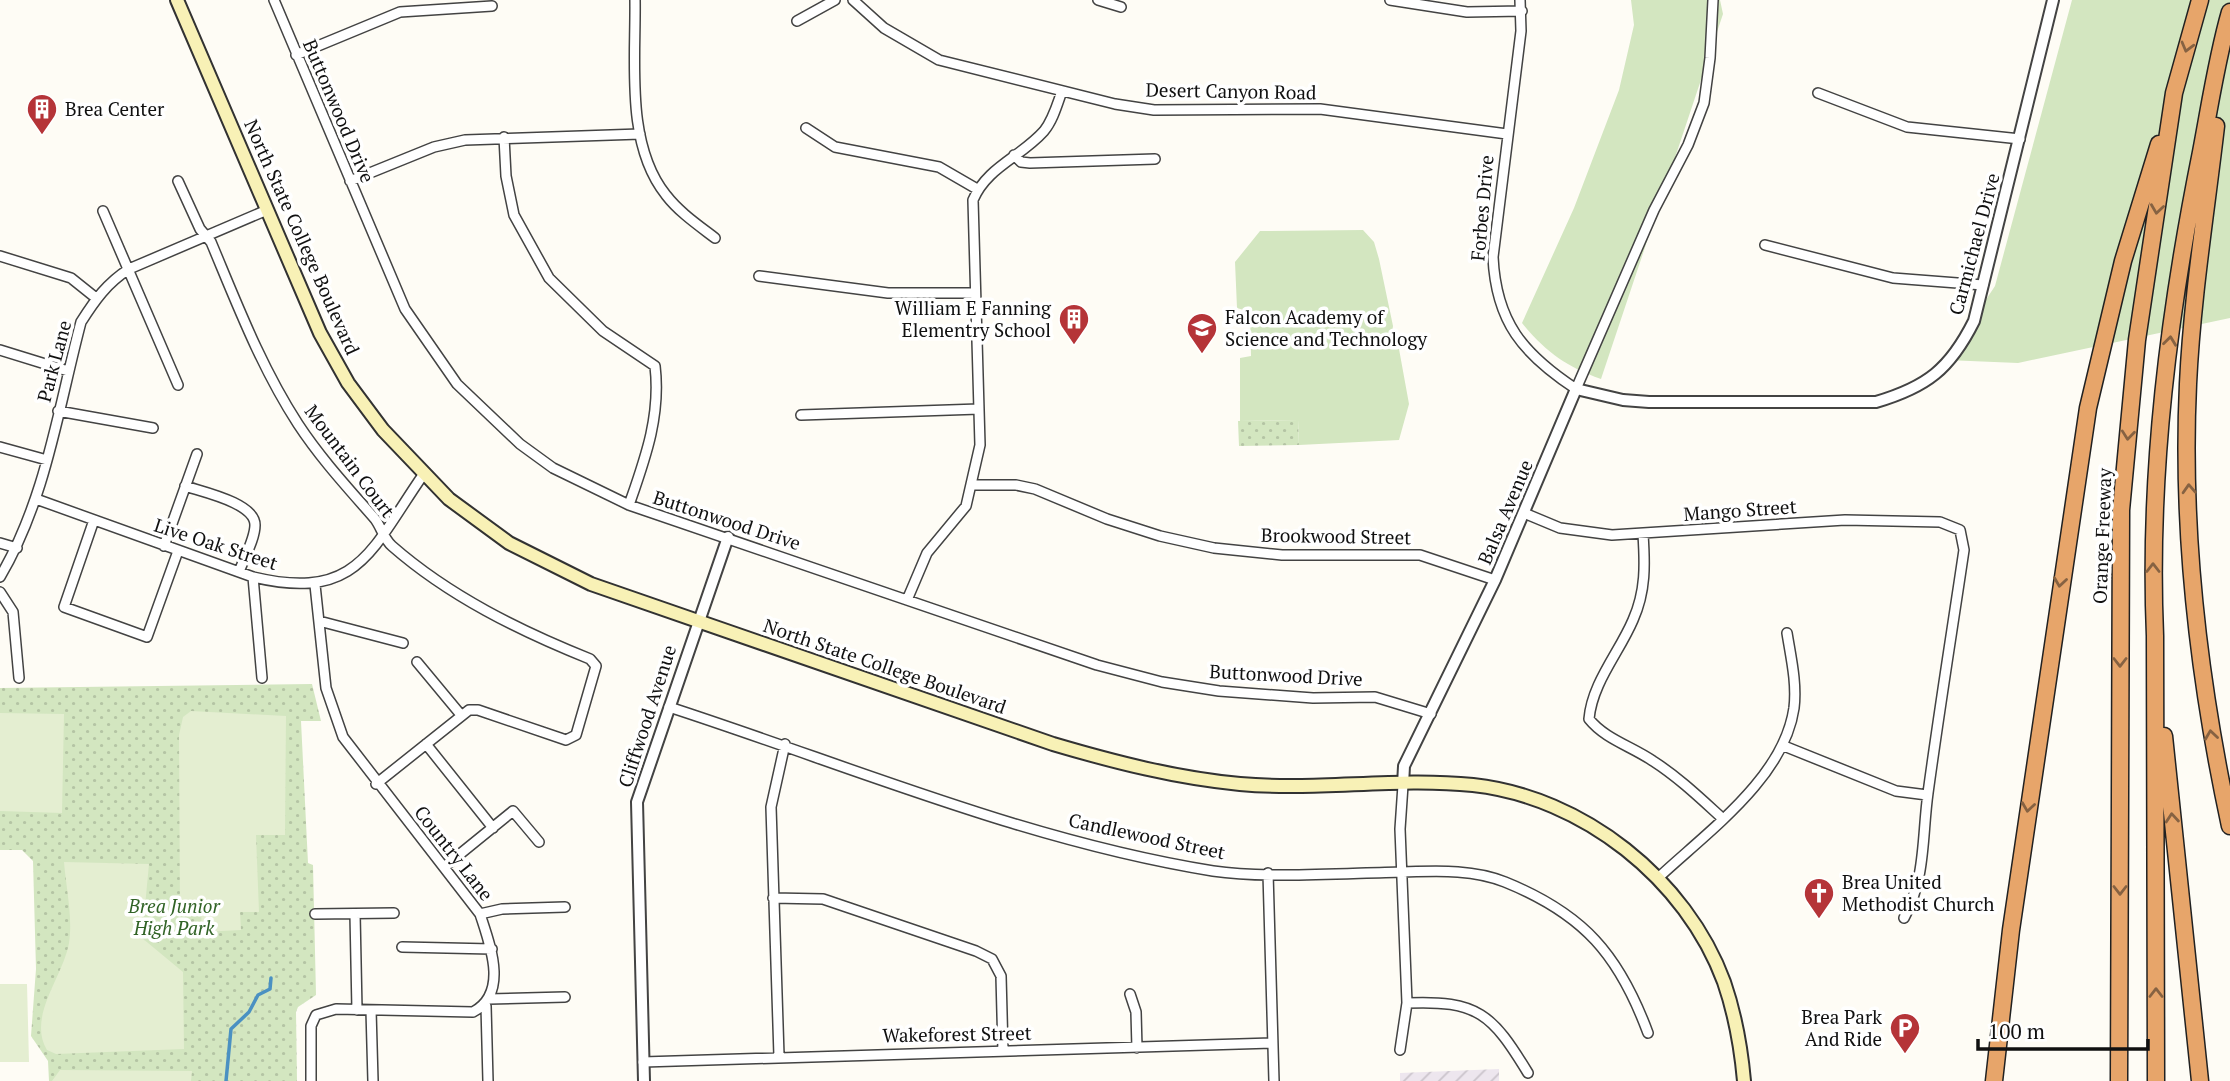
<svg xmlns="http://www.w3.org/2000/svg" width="2230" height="1081" font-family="'PT Serif',serif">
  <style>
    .industrial { fill: url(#industrial-furrows) }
    .grass { fill: #d3e6c0 }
    .park { fill: url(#park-dots) }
    .pitch { fill: #e4eed1 }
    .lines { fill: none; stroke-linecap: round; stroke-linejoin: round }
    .stream { stroke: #4b91c2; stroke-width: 3.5 }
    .minor-casing { stroke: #434343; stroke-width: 12 }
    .tertiary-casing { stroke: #434343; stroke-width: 14 }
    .secondary-casing { stroke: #323232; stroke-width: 16 }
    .motorway-casing { stroke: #212121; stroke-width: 19 }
    .minor { stroke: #fff; stroke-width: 9 }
    .tertiary { stroke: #fff; stroke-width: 10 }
    .secondary { stroke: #f8f1b6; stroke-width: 12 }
    .motorway { stroke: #e7a56a; stroke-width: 16 }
    .oneway { stroke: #866242 }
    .labels { text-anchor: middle; stroke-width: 7; stroke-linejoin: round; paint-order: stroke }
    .street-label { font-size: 19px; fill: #101010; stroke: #fff }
    .poi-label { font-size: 19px; fill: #101010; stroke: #fff; text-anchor: start }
    .park-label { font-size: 19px; font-style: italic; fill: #316326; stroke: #fff }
  </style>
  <defs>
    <pattern id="industrial-furrows" width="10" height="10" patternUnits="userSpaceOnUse" patternTransform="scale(1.75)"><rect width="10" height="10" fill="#ede6ee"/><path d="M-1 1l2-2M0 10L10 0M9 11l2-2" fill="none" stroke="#cac4cb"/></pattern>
    <pattern id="park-dots" width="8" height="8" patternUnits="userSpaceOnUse" patternTransform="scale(1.75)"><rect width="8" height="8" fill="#d3e6c0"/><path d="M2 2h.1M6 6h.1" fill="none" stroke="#b4c4a4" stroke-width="1.8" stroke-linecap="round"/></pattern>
  </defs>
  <rect width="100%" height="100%" fill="#fefcf5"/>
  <path class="industrial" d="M1499,1069V1081H1400V1073Z"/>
  <path class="grass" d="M1631,0H1720L1723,14L1601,379C1566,366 1547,353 1522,323L1574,208L1619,90L1634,25Z
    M2072,0H2230V318L2018,363L1946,360L1995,286Z
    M1363,230L1374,242L1379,259L1393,326L1391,341L1399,349L1409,404L1399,440L1299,445L1298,420L1240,421V358L1251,356L1250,312L1237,308L1235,262L1260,231Z"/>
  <path class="park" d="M1298,420L1299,445L1239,446L1238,421Z
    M312,684L321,721H301L308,863L313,865L316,995L298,1007L296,1012L297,1081H49L48,1061L31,1036L36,969L33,861L22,850H0V688Z"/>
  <path class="pitch" d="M191,711L286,716L285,835H256L259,912H240L241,930L202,932L201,911L180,912L179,735L183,717Z
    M0,713L64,714L62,813L0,811Z
    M64,862L149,864L142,938L183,972L184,1049L56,1054L47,1050C27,1017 63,977 69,943C73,918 66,887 64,862Z
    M0,984H27L29,1062H0Z
    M60,1070L192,1071L191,1081H52Z"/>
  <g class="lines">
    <path class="stream" d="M226,1081L231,1029L249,1012L258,995L270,989L271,978"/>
    <g class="minor-casing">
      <path id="minor" d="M274,0L405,309L457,384L520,444L553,468L629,505L1097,665L1162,682L1219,691L1313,698L1375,697L1431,714
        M635,0C636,61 625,144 666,195C679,212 698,225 715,238
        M853,0L884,28L939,60L1115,104L1154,110L1320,109L1507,134
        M1098,0L1121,7
        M1390,0L1467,12L1522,11
        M1520,0L1521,31L1493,257C1496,322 1523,354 1576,389L1654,210L1688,145L1704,103L1710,58L1713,0
        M797,21L835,0
        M296,55L400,12L492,6
        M1818,93L1907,127L2020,139
        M806,128L835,147L939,167L977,189
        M504,137L506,176L514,215L549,278L603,331L655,366C661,416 645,459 629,505
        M1014,155L1021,162L1030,163L1155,159
        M178,181L200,229L211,242C237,304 261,367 298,424C321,459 348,488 375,519C381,527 384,539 392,546C449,596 520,631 590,659L596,666L576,735L566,740L478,710H469L376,784
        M350,181L434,147L465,140L640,134
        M103,211L178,385
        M1765,245L1893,278L1983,285
        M0,256L71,278L96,298
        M759,276L888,293H975
        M0,350L68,371
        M58,411L153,428
        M801,415L979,409
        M0,447L47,460
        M973,485H1016L1035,489L1107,519L1160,536L1214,548L1282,555H1420L1495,580
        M185,486C203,492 255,503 255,525C255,539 244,558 239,572
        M36,499L253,577C358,602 371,550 423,475
        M1524,513L1560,528L1612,535L1845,520L1940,522L1960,530L1964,550C1952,631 1939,712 1928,793C1922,836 1926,878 1904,918
        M94,520L64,607L147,637L178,551
        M1643,534C1645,564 1646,591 1633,620C1619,653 1592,683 1589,719C1605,739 1631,746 1653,761C1678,777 1700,798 1722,818
        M0,543L17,548
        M164,546L197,454
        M0,577C46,499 58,409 81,322C95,300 107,283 129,269L267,210
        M253,577L262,678
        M0,592L13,612L19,678
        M907,600L927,553L966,506L980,445L973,200C987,167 1021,157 1044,131C1053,120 1057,105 1062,91
        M319,621L403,643
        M417,662L461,715
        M669,707C848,765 1026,841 1213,871C1268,879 1347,873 1403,872C1437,871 1473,869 1505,882C1584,914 1619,955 1648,1033
        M426,744L493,828
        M1784,746L1896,791L1927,795
        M444,867L513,811L539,842
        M1268,873L1274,1081
        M1658,878C1707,832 1784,778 1794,708C1797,683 1791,658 1787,633
        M773,898L823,899L976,951L992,959L1001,976L1003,1051
        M315,914L394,913
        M355,914L357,1010
        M480,914L502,909L565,907
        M402,947L492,949
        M1130,994L1136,1012L1137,1048
        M489,999L565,997
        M1407,1003C1478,1000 1492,1014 1528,1073
        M486,1006L488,1081
        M371,1010L373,1081
        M1400,1050L1407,1003L1400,829L1403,785
        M779,1056L771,807L785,744
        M643,1062L1272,1043
        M311,1081V1026L316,1015L336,1009L473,1012C509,993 490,945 480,914L343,737L326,688L315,585"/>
    </g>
    <g class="tertiary-casing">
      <path id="tertiary" d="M1403,785L1404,766L1495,580L1576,389L1623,400L1649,402H1876C1927,387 1950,369 1974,321L2053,0
        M644,1081L637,802L728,537"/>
    </g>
    <g class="secondary-casing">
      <path id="secondary" d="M177,0L320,333L348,383L383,430L449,499L509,543L591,584L1053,744C1114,762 1176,778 1240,784C1317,791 1396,777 1473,785C1583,797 1686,879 1724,982C1735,1014 1741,1047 1744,1081"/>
    </g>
    <g class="motorway-casing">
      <path id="motorway" d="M2216,126C2206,212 2192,298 2188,384C2181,532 2199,682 2230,826
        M2164,736L2200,1081
        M1994,1081L2011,930L2088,408L2123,261L2159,144
        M2119,1081L2121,510L2137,340L2174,93L2200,0
        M2156,1081L2155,636C2148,473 2169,311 2201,152C2210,105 2217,57 2230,12"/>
    </g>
    <use href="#minor" class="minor"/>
    <use href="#tertiary" class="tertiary"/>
    <use href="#secondary" class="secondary"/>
    <use href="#motorway" class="motorway"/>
  </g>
  <defs><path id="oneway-chevron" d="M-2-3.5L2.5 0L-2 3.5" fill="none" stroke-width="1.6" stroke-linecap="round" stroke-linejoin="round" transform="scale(1.75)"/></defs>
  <g class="oneway">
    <use href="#oneway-chevron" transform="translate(2187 47) rotate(105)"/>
    <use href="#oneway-chevron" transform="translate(2157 209) rotate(98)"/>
    <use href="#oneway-chevron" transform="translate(2170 341) rotate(-83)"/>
    <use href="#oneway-chevron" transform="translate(2128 435) rotate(96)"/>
    <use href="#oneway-chevron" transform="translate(2189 489) rotate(-93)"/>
    <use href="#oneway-chevron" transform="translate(2153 568) rotate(-90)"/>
    <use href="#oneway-chevron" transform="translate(2060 582) rotate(98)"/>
    <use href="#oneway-chevron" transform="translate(2120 662) rotate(90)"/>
    <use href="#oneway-chevron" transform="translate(2211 735) rotate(-98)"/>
    <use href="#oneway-chevron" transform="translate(2028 807) rotate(98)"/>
    <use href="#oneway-chevron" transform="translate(2172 818) rotate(-95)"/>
    <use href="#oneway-chevron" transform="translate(2120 890) rotate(90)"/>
    <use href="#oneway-chevron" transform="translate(2156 993) rotate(-90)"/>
  </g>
  <defs>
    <g id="building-pin" transform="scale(1.575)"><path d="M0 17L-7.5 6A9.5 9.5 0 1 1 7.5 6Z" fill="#b53438" stroke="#fff"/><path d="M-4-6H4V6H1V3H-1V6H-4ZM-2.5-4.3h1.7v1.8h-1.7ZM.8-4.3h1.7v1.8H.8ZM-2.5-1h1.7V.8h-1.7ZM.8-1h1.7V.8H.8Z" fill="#fff"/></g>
    <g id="school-pin" transform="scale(1.575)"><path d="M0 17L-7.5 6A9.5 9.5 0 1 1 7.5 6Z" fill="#b53438" stroke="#fff"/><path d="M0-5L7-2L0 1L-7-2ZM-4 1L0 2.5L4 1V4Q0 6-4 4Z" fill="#fff"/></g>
    <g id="church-pin" transform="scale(1.575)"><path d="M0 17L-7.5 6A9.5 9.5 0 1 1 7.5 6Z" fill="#b53438" stroke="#fff"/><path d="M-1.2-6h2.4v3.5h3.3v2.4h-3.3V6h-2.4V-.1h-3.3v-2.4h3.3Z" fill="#fff"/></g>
    <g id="parking-pin" transform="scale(1.575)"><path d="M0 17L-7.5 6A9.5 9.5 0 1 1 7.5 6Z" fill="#b53438" stroke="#fff"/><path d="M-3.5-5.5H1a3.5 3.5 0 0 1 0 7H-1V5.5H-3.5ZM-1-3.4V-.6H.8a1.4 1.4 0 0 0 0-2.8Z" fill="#fff"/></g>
  </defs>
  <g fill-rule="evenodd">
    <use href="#building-pin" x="42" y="109"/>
    <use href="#building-pin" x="1074" y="319"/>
    <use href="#school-pin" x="1202" y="328"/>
    <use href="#church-pin" x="1819" y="893"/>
    <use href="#parking-pin" x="1905" y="1028"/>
  </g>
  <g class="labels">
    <g class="street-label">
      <text transform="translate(1231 91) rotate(1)" y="7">Desert Canyon Road</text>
      <text transform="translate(339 111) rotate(67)" y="7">Buttonwood Drive</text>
      <text transform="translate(1482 208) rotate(-85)" y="7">Forbes Drive</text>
      <text transform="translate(302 237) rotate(66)" y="7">North State College Boulevard</text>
      <text transform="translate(1974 244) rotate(-75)" y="7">Carmichael Drive</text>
      <text transform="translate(54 361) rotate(-75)" y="7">Park Lane</text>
      <text transform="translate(350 461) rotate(53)" y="7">Mountain Court</text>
      <text transform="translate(1740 510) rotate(-4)" y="7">Mango Street</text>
      <text transform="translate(1505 512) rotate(-67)" y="7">Balsa Avenue</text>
      <text transform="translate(727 520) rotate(18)" y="7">Buttonwood Drive</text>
      <text transform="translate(1336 536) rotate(1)" y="7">Brookwood Street</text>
      <text transform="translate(2102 536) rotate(-88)" y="7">Orange Freeway</text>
      <text transform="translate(216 544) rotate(18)" y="7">Live Oak Street</text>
      <text transform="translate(885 666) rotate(19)" y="7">North State College Boulevard</text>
      <text transform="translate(1286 675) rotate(3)" y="7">Buttonwood Drive</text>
      <text transform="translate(647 716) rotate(-72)" y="7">Cliffwood Avenue</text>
      <text transform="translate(1147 836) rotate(12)" y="7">Candlewood Street</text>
      <text transform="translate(454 853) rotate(52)" y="7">Country Lane</text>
      <text transform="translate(957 1034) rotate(-1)" y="7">Wakeforest Street</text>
    </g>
    <g class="poi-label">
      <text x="65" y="116">Brea Center</text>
      <text x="1051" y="315" text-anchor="end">William E Fanning<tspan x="1051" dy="22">Elementry School</tspan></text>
      <text x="1225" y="324">Falcon Academy of<tspan x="1225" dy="22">Science and Technology</tspan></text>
      <text x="1842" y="889">Brea United<tspan x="1842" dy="22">Methodist Church</tspan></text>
      <text x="1882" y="1024" text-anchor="end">Brea Park<tspan x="1882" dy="22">And Ride</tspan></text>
    </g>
    <g class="park-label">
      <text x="174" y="913">Brea Junior<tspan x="174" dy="22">High Park</tspan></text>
    </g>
  </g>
  <path d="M1978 1039v10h170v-10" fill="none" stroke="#101010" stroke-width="3.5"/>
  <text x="1988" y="1039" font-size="21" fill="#101010" stroke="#ffffff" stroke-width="5" paint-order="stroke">100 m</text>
</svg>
